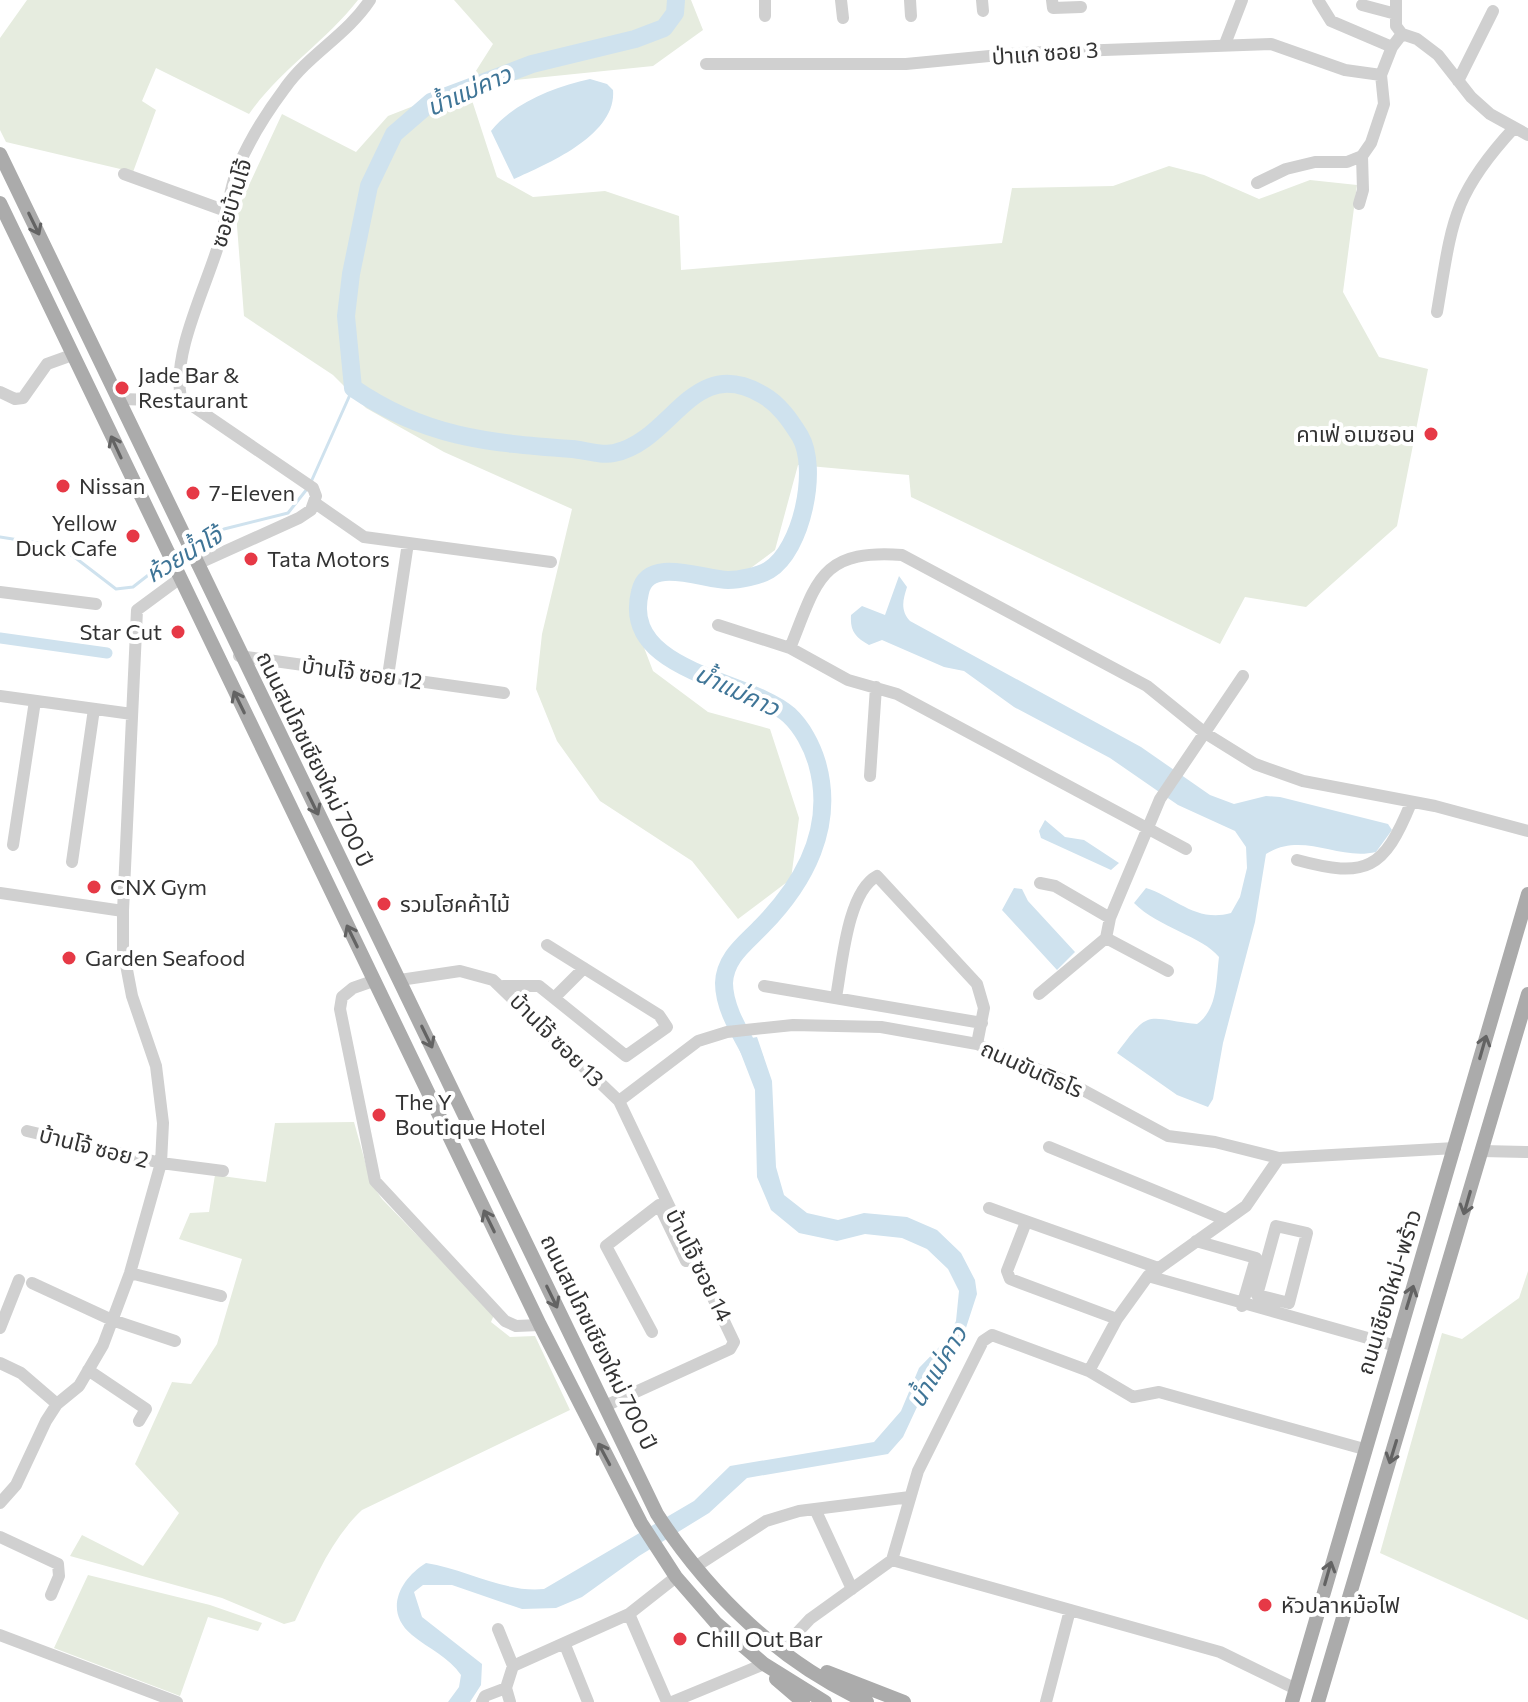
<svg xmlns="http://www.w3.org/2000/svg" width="1528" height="1702" font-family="Commissioner,'Noto Sans Thai',sans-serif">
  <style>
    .green { fill: #e6ecdf }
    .water { fill: #cfe2ee }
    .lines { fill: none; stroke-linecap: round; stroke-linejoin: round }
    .stream { stroke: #cfe2ee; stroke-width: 3 }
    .canal { stroke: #cfe2ee; stroke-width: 11 }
    .river { stroke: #cfe2ee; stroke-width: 18 }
    .minor { stroke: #d0d0d0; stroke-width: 12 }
    .major { stroke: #ababab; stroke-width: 14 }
    .oneway { stroke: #636363 }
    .poi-dot { fill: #e63946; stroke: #fff; stroke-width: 3 }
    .labels { text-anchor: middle; stroke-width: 8; stroke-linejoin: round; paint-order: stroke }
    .street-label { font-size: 22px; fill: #333; stroke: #fff }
    .poi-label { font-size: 22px; fill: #333; stroke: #fff; text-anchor: start }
    .water-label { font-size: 24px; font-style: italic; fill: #3f7597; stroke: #fff }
  </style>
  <rect width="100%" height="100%" fill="#fff"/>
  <path class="green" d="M27,0H358C325,42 280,70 249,114L156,68L142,101L156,110L133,172L6,142L0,130V38Z
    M454,0H691L703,30L653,66L467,85L497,177L533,197L605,191L679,216L681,270L1002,243L1012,188L1113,186L1169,166L1204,175L1259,199L1310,180L1357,185L1343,292L1379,357L1428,369L1397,526L1306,607L1245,597L1220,644L911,497L909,475L798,465L775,550L744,573H716L668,565L637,579L630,611L653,671L708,712L770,729L799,818L791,879L738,919L692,861L600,801L557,741L536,689L542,634L572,509L444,452L366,408L333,375L244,316L236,213L282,114L356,152L388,116L467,85L493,44Z
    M354,1122L371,1183L382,1199L494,1315L491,1322L510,1337L535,1336L570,1410L362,1510C330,1540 314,1582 295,1621L284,1624L222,1598L70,1556L82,1535L143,1566L179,1513L135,1464L172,1382L191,1384L217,1344L242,1259L179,1239L190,1213L209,1212L215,1175L266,1182L275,1123Z
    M1528,1271V1620L1380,1553L1442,1333L1462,1339L1519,1298Z
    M88,1575L210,1605L262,1623L258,1631L208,1617L180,1696L54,1648Z"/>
  <path class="water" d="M590,79L607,84L613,90C617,135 547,164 514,179L491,131C514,102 555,87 590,79Z
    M899,576L907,587C903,600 900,610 910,621L1141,747L1210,795L1234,804L1266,796L1280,797L1388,824L1392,830L1376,852C1338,861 1303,831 1266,854L1255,922L1223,1043L1213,1099L1208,1107L1177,1095L1117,1053C1151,1007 1145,1019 1197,1024C1218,1009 1216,981 1219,957C1202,936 1159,928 1134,903L1146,888C1175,897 1196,923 1231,913L1240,897L1247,868L1246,847L1235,831L1178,805L1110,758L1014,707L964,671L944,667L882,640L869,645C855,637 850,631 851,615L862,606L885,615Z
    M1045,820L1065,837L1084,840L1119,863L1111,870L1041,838L1039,831Z
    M1014,888L1022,889L1028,901L1075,952L1057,970L1002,910Z
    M757,1037L772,1081L776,1167L784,1195L807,1213L838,1220L864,1213L907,1217L937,1230L961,1253L975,1280L977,1294L962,1340L924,1392L903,1437L888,1454L747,1478L709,1513L639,1556L582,1597L556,1608L522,1609L452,1585H423L414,1592L422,1617L482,1664L481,1685L470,1702H448L459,1687L461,1675C449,1657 429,1649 412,1635C383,1611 400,1579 426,1563C466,1569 504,1593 544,1589L694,1501L730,1466L874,1442L901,1411L919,1368L948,1338L956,1321L959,1291L948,1269L927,1249L902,1238L865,1234L837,1241L799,1233L771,1210L757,1177L755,1090L736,1041Z"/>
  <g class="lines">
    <path class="stream" d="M311,482L353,388
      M0,537L44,544L73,556L116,589L133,587L165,562
      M193,546L224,529L288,513L307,489"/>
    <path class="canal" d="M0,638L107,653"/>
    <path class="river" d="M676,0L675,13L664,28L635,39L532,64L431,102L394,134L369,186L351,274L346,316L353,388C424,437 488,443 572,449C585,450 601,456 614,453C673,441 692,353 763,395C779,404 790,420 800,436C819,468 802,550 769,570C759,576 739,580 728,580C704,580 648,555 640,592C620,673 749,679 789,715C802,727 812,746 817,763C835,826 805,882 762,926C746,943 725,957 724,983C724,1010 743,1037 755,1060"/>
    <path class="minor" d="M765,0V16
      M841,0L843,18
      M910,0L911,16
      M982,0L983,11
      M1052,0L1053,8L1081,7
      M1318,0L1331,21L1392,47
      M1396,0V26L1402,34L1417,39L1438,55L1471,97L1490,114L1528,135
      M1362,5L1396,14
      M1225,44L1242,0
      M706,64H906L1021,53L1271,44L1345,70L1381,75
      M1458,81L1493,11
      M124,174L226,211
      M1257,183L1286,169L1315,162H1347L1362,156L1371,143L1384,104L1381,75L1392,47L1402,34
      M1359,204L1363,190L1362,156
      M1437,312C1452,224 1451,196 1514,128
      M0,392L15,399L23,398L47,364L72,355
      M181,398C171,351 210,280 222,233C227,211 230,188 238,167C250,139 267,112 285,88C309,54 347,35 370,0
      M181,398L313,488L316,496L311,510L299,518L197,564
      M118,400C140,396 161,406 181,398
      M315,503L364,537L551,562
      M0,592L96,604
      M718,625L790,648L848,680L897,694L1186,849
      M790,648C817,582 819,549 902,555L1147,686L1205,733L1255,764L1303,781L1435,806L1528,831
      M239,656L504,693
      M388,676L408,543
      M0,696L132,714
      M870,776L876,687
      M13,845L35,701
      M1297,860C1367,879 1384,869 1411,803
      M72,862L94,709
      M1040,883L1055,886L1110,918
      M0,893L123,911
      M1106,938L1168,971
      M400,980L460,971L493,980L619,1101L734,1342L730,1349L605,1406
      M373,981L353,988L342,997L340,1009L375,1181L505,1321L516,1326L540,1325
      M503,986H539L626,1056L667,1027L659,1015L547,945
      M764,986L982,1023
      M1039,994L1106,938L1110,918L1160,799L1243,676
      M836,997C842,966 847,892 877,876L977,984L984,1008L977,1044
      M554,998L584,968
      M619,1101L698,1041L727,1032L793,1025L881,1027L977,1044L1070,1083L1168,1136L1215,1142L1279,1158L1455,1148
      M27,1131L161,1163L223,1171
      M1049,1147L1226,1220
      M1482,1151L1528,1152
      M989,1208L1158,1268
      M1026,1222L1007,1271L1010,1279L1117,1319
      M1276,1226L1307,1233L1289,1303L1257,1295Z
      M1196,1241L1256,1258L1242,1306
      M130,1273L221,1296
      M1148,1276L1396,1346
      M32,1283L112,1320L175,1341
      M0,1328L19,1280
      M652,1332L606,1246L659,1205L686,1261L696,1256
      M0,1363L21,1373L57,1404
      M88,1370L146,1409L139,1421
      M1089,1371L1117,1319L1148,1276L1246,1206L1279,1158
      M0,1503L16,1485L46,1421L57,1404L79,1386L103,1345L130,1273L161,1163L163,1123L156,1066L132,996L123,949V911L137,610L179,579
      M815,1509L852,1589
      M0,1537L58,1564L59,1576L51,1595
      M892,1560L1220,1652L1296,1689
      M695,1567L766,1521L799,1511L910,1497
      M629,1614L667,1702
      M498,1629L513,1666
      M0,1635L177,1702
      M565,1645L588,1702
      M781,1650L810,1619L892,1560L918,1471L983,1341L992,1335L1089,1371L1133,1397L1159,1392L1364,1449
      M482,1702L485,1696L506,1688
      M510,1702L506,1688L513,1666L629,1614L676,1577
      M672,1702L764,1664
      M1046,1702L1070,1610"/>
    <path class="major" d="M0,154L657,1514C709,1594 780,1663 867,1702
      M0,203L540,1325L641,1523L676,1577L716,1623L764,1664L825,1702
      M827,1672L904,1702
      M776,1679L803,1702
      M1292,1702L1528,894
      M1318,1702L1528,994"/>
  </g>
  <defs><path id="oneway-shaft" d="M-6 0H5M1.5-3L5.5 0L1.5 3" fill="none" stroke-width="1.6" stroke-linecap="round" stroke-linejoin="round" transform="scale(2)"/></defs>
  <g class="oneway">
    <use href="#oneway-shaft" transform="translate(34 224) rotate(64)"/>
    <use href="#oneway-shaft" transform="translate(116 447) rotate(-115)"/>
    <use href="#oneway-shaft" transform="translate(239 702) rotate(-116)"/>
    <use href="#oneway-shaft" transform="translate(313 804) rotate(64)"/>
    <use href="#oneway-shaft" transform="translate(352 936) rotate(-116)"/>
    <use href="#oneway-shaft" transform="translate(427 1037) rotate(64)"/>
    <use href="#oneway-shaft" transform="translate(1483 1047) rotate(-74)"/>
    <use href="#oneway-shaft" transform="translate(1467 1203) rotate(106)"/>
    <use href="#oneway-shaft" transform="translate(489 1221) rotate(-116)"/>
    <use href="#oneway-shaft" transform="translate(552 1297) rotate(64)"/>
    <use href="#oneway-shaft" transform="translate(1410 1297) rotate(-73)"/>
    <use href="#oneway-shaft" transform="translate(1393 1452) rotate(107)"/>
    <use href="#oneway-shaft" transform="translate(604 1454) rotate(-118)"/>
    <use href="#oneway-shaft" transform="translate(1328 1573) rotate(-74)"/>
  </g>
  <g class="poi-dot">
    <circle cx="122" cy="388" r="8"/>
    <circle cx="1431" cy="434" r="8"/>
    <circle cx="63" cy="486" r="8"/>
    <circle cx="193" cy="493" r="8"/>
    <circle cx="133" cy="536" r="8"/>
    <circle cx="251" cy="559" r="8"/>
    <circle cx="178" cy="632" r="8"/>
    <circle cx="94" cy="887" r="8"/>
    <circle cx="384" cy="904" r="8"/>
    <circle cx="69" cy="958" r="8"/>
    <circle cx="379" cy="1115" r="8"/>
    <circle cx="1265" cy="1605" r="8"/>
    <circle cx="680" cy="1639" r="8"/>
  </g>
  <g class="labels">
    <g class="street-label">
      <text transform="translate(1045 53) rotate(-4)" y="8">ป่าแก ซอย 3</text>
      <text transform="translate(231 203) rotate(-73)" y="8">ซอยบ้านโจ้</text>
      <text transform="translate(362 673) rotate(8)" y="8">บ้านโจ้ ซอย 12</text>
      <text transform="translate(315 759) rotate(64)" y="8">ถนนสมโภชเชียงใหม่ 700 ปี</text>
      <text transform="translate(557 1040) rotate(45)" y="8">บ้านโจ้ ซอย 13</text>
      <text transform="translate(1032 1069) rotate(24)" y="8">ถนนขันติธโร</text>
      <text transform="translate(94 1147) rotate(14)" y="8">บ้านโจ้ ซอย 2</text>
      <text transform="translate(699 1265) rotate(64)" y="8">บ้านโจ้ ซอย 14</text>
      <text transform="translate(1389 1292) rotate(-73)" y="8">ถนนเชียงใหม่-พร้าว</text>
      <text transform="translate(599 1342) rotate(64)" y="8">ถนนสมโภชเชียงใหม่ 700 ปี</text>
    </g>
    <g class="poi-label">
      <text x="138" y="383">Jade Bar &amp;<tspan x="138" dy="25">Restaurant</tspan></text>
      <text x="1415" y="442" text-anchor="end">คาเฟ่ อเมซอน</text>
      <text x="79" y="494">Nissan</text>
      <text x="209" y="501">7-Eleven</text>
      <text x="117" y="531" text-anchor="end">Yellow<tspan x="117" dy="25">Duck Cafe</tspan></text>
      <text x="267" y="567">Tata Motors</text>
      <text x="162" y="640" text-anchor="end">Star Cut</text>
      <text x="110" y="895">CNX Gym</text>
      <text x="400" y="912">รวมโฮคค้าไม้</text>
      <text x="85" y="966">Garden Seafood</text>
      <text x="395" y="1110">The Y<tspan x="395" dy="25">Boutique Hotel</tspan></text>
      <text x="1281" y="1613">หัวปลาหม้อไฟ</text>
      <text x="696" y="1647">Chill Out Bar</text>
    </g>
    <g class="water-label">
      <text transform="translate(469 91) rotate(-24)" y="8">น้ำแม่คาว</text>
      <text transform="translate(184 555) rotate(-31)" y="8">ห้วยน้ำโจ้</text>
      <text transform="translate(737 691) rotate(25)" y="8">น้ำแม่คาว</text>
      <text transform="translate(938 1367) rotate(-59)" y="8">น้ำแม่คาว</text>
    </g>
  </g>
</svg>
